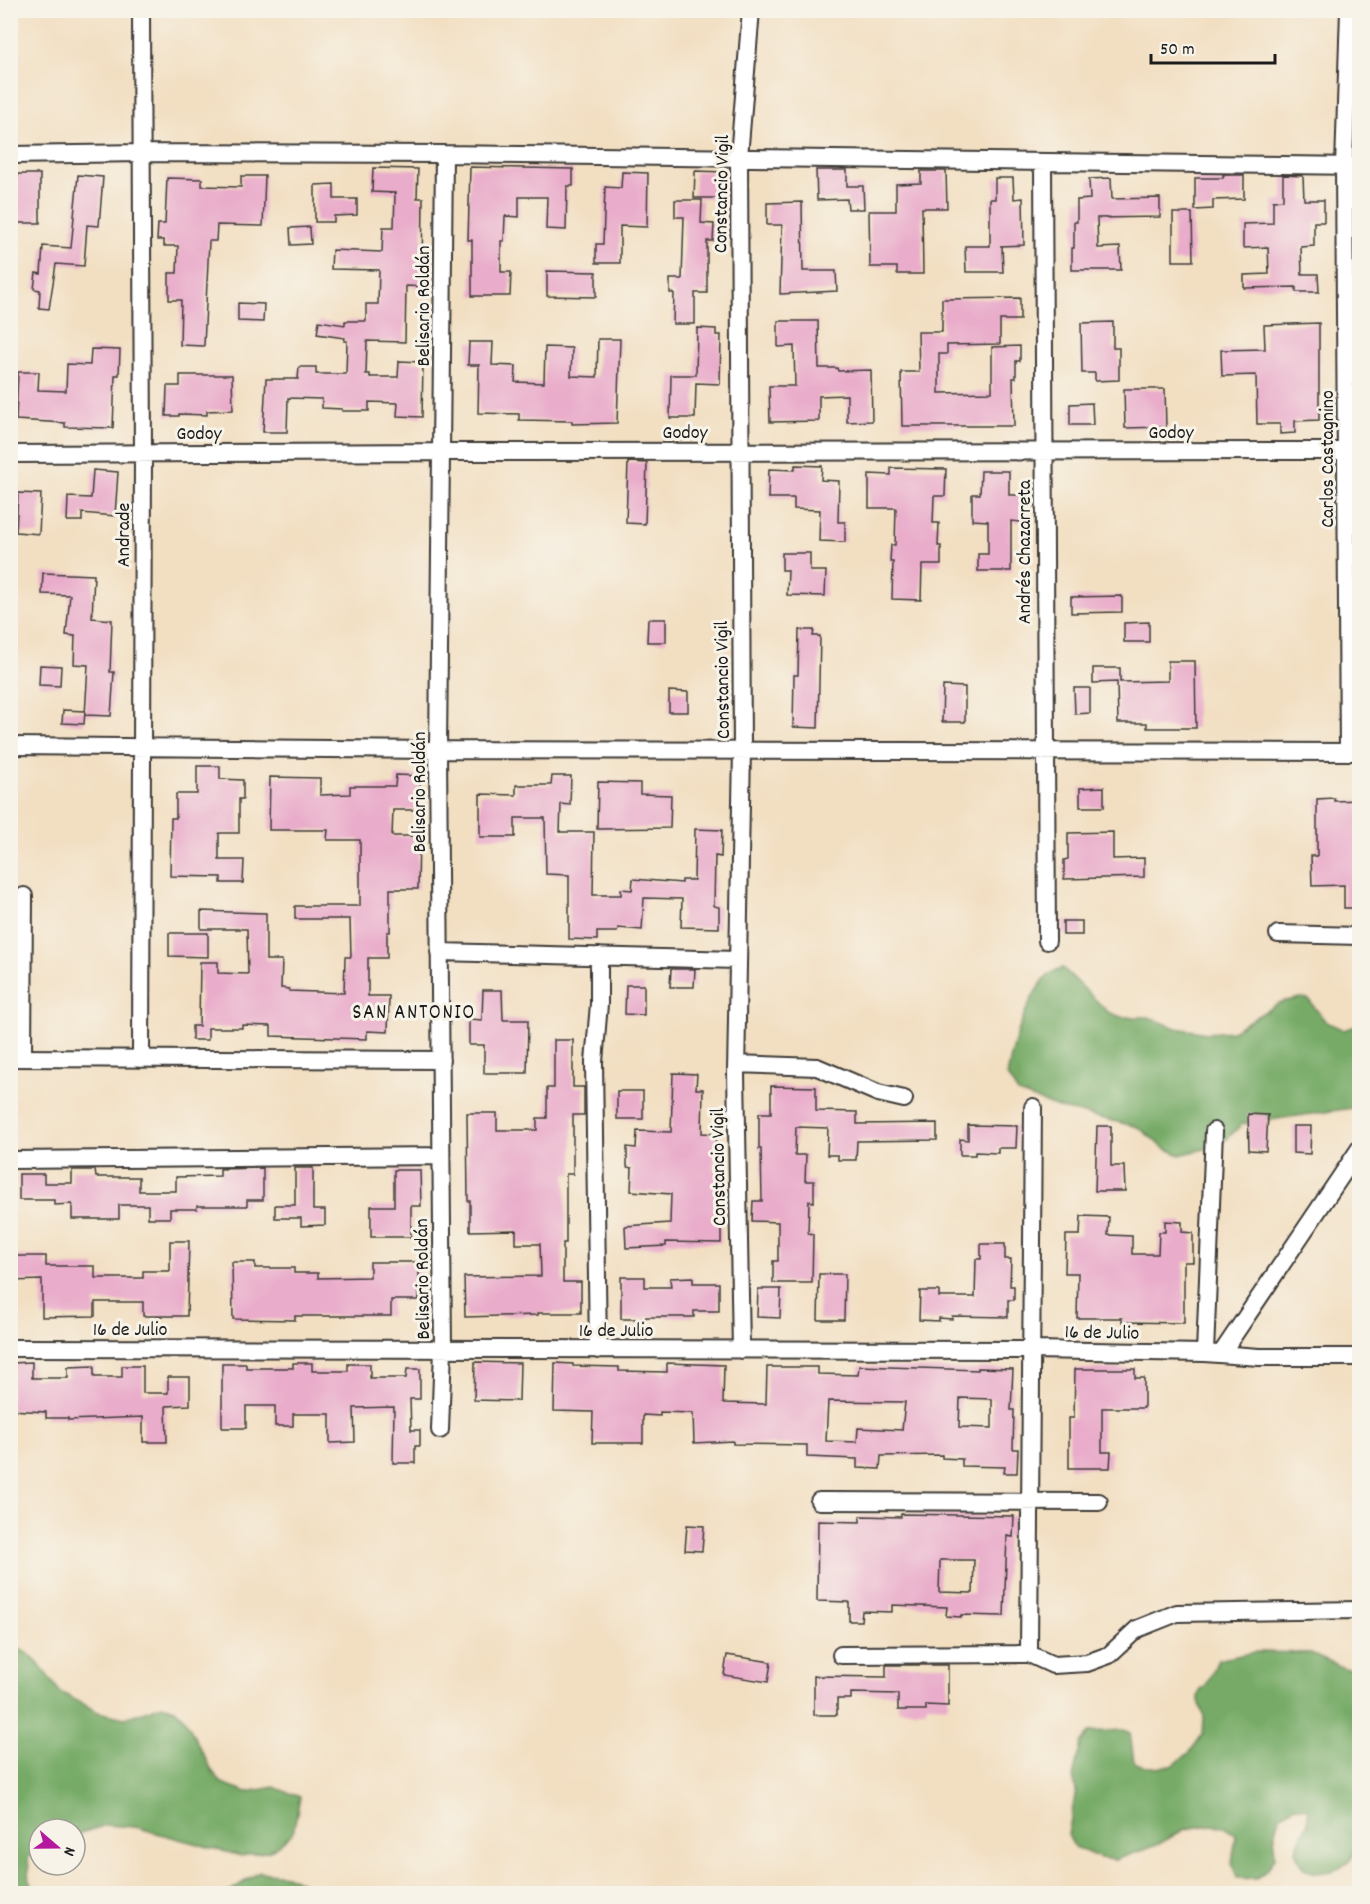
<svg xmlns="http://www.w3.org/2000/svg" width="1370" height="1904" font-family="Dekko,sans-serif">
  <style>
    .forest { fill: #76aa66; stroke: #496341; stroke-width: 1.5 }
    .building { fill: #e9acca; fill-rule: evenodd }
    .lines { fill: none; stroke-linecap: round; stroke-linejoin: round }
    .minor-casing { stroke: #3c3935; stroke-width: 20 }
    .minor { stroke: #fff; stroke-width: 16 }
    .labels { text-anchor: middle; stroke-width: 6; stroke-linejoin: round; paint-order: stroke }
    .street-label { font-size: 20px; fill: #1c1c1c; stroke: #f7f3e8 }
    .neighbourhood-label { font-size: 21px; letter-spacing: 1.5px; fill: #1c1c1c; stroke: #f7f3e8 }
  </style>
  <rect width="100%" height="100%" fill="#f7f3e8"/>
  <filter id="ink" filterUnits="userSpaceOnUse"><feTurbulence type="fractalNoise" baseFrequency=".0167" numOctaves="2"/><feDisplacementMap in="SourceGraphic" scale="12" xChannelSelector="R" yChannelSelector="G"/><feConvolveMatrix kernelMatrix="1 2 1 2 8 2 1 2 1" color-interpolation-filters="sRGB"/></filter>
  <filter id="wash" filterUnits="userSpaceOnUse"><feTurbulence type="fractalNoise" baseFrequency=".008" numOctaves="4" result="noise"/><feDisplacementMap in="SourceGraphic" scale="24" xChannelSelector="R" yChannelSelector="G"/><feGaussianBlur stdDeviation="1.35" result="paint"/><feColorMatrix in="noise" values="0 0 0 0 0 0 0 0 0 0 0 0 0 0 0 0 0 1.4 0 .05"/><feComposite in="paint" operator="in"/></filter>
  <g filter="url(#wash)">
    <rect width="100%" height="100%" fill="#f2dfc2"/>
    <path class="forest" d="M1063,968L1108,1012L1121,1017H1149L1176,1028L1207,1033L1232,1031L1281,1002L1301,998L1308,999L1326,1022L1344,1030L1359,1025V1107L1242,1124L1221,1145L1180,1155L1164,1148L1138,1127L1058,1108L1018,1093L1007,1076C1012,1048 1031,973 1063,968Z
      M10,1642L34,1658L60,1692L98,1712L125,1718L162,1705L175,1709L185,1719L212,1771L222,1783L247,1792L274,1787L300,1797L293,1833L270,1851L241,1856L135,1827L106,1825L75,1835V1829H39V1852L28,1857L30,1883L40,1893H11Z
      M1255,1652L1311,1653L1344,1668L1352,1669L1357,1673L1359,1677V1843C1356,1850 1353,1859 1347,1863C1334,1874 1305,1879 1298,1859C1292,1846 1304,1836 1307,1824C1309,1819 1308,1814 1308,1809L1295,1806L1280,1815L1276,1828L1274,1842L1275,1857L1268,1869L1256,1879L1237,1878L1232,1864L1236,1835L1225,1827L1211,1825L1185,1829L1157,1845L1115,1860L1100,1858L1074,1847L1068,1835L1076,1790L1073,1777L1081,1743L1089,1732L1124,1730L1130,1733L1134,1762L1146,1767L1172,1766L1189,1753L1203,1734L1204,1717L1198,1697L1200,1691L1206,1686L1218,1660Z
      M259,1872L287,1875L321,1893H227Z"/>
    <g id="blocks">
      <path class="building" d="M470,167L573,169V186H567L566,230L546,229L547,197H519V217L505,216L504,241H501V272H511L510,296H472V240H468Z
        M373,168L418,169L417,198H423L422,271H428L427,287L406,286L405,342L367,341L366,374H370V377H398L399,361L423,362L422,417L397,416L398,403L369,402V411H342V409L322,408V399L288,398L287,432H263L266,379H298L299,367H316V374H346L347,341H344L345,338L317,334L319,321L345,325V321H366V304H378L379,270L331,269L332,250L382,252L383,227H394L395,193L372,192Z
        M816,170H847V186H863L864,209H848L847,199L817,200Z
        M695,171L726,172L725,198H694Z
        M921,171H946L947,208H922L923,274H897V267H870L869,211H896V184L921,183Z
        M622,172L648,173L647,227L620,226V263H596V244H603L605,187L621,188Z
        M18,174H40V223H18V211H10V177H18Z
        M78,175L103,177L99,226L87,225L84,266L56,264L49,309L39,308L40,290L34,289L36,273L41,274L43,246L71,248Z
        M1223,175H1244V199L1213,200V209L1195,210V178H1223Z
        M1283,175L1303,176L1304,200H1324V222H1314V246L1301,247L1302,274H1318L1319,292H1296V287L1244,288V275L1269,274L1268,247L1243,248V224L1273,223V201L1283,200Z
        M241,176H265L263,226L217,225L216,241H209L204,346L180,345L181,300H169V273H177L178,246H164V240H157L158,224H165L167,178L202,179V186L241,187Z
        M995,178H1013L1014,199L1023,198L1024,245L1000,246H1002L1003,272H966L965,246H990V199H995Z
        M1111,178L1112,199L1160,198V217L1097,218L1098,248L1120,247L1121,270H1072V248H1074V222H1077V200L1090,199L1089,179Z
        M334,184V199H357V215L334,216V222H315V185Z
        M675,200H702L701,223L714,224L713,241H707V293H695V324H673L674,293H670V279H682L684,217H675Z
        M802,202L803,271H836L837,291L780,294L782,225H767V203Z
        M1173,213H1192L1193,261H1173Z
        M310,227L311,244L291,245L290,228Z
        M547,271L596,272V297L547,296Z
        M1020,298V320H1000V344L947,345V354H939V393L992,392V347L1020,346V361H1016V378H1013L1014,426H902L901,372H919L918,332H942V299Z
        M238,303L264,304L263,322L238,321Z
        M778,321H818L819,368H837L838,371L871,370L872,421L847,422V395L819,396V421L770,422L769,386H795L794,346L778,347Z
        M1113,322V348H1119V380L1095,381V373H1082L1081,323Z
        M1319,323V420L1295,421V433L1280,434V424H1257L1256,375L1222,376L1221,350L1265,349L1264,325Z
        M697,328L716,329V335H721L720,384L696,383L695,418H670L671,375H696Z
        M598,339H620L617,423L572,424V421L519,420V414L478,413L479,365H468L469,342H493L492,365L516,366L515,382L544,383L545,347L572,348L571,376L597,377Z
        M91,349L120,350L119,375H115L113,428L65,427V423L16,420L18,372H39L38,390L66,391L67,364L90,365Z
        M180,375H232L233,410L207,411V415L179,414V416H166L167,386H180Z
        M1124,389H1165L1166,427L1125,428Z
        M1092,403L1093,425H1070V404Z
        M628,462L647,463L645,524L626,523Z
        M795,465L822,466L821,480L839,481L838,522H845V542L819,541L820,510L794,509V498H768L769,469L795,470Z
        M891,468L946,469L945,496H934L933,523H939L938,546H941V565H922L921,600L892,599L893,562H890L891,545H895L896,508H869V474L891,475Z
        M93,470L118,472L115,516L82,513V521H67L68,497L91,498Z
        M981,471H1009V495H1022L1021,522L1011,521V571H978V554H988V521L972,520V494H980Z
        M18,493L41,494L39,534L16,532Z
        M782,553H810V571H826L825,596L787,595L788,570H782Z
        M43,573L94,575L92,618L112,620L110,672H114L111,716L85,715L88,665L74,664L75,636L66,635L70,595L42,594Z
        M1122,596V612L1071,613V597Z
        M648,619H666V642H647Z
        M1149,622V642H1124V623Z
        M799,630H814L813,636H820L818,728L793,727L794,675H798Z
        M1168,661H1195L1196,728H1147V723H1118L1117,682L1093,683V668H1120V682L1168,681Z
        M40,665L61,666L60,686L39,685Z
        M943,686L965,687V722H942Z
        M1074,688H1090V713L1075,714Z
        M669,691L688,692V712H669Z
        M63,710L85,711L84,724L62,723Z
        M197,766H220V779L243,780V799H239V833H219V860H244L243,883H221V877L170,876L171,818H176V794H197Z
        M396,775L420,776V810H393L392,836H419L418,889H390V932H387V958H368V996H389L388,1032L367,1031V1039L271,1036V1026L242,1025V1028H208V1040H192V1026H199L200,962H218V973L248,974L247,929H201V911L266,913V960H282L281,988L289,989V991L344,993L345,957H351L350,919H295V906H360V840H327L328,830H269L270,777L320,778V795L350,794V786H395Z
        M552,776H571L570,805L561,804L560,832H594L593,895H621V889L632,890L633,879L682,883V880H694L695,829L722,830L721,857L715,856L714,906L719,907V928L681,927L682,899L644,898L642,930L618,928L617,932H597V940L569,939V875L546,874L545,818H515V837H480V794L516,795V785H551Z
        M598,782L640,783V794L671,795L670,828L597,829Z
        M1104,787V807H1080V788Z
        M1334,798V801L1359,800V908H1344V885L1312,886L1311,856H1317V799Z
        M1113,832V859L1144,858V877L1064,879V860L1068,859V833Z
        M1063,921H1082V935H1063Z
        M169,933H208V957L169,956Z
        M671,969H695L694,987H670Z
        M626,985H644V1015L625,1014Z
        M483,990H502L503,1020H528L527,1073H484V1045H469V1019L482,1020Z
        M554,1040H573V1087H584V1115H573V1174H566V1243H563V1282H581V1313H538V1315L465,1317L464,1277L541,1276L540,1244H516V1230L470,1231V1201H468L467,1113H497V1130H537V1118H547V1088H554Z
        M673,1073L697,1074L696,1089H703L702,1133L716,1134L714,1169H719L718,1223H721V1243L666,1242V1246L626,1248L625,1226L670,1223L671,1194L631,1191L632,1168L627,1167V1147L636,1148L637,1131L671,1132Z
        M771,1086L816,1087V1111L857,1112V1124L937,1123V1140L857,1141L856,1160H838V1155H827L828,1128L796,1127L795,1155H806L805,1181H814V1202L809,1201L808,1233L813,1234L812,1283H773V1261H778V1222L752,1221L753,1201H762L761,1149H759V1113H771Z
        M617,1091H643V1119H617Z
        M1248,1114L1268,1115L1266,1151L1249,1150Z
        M968,1125L1017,1126L1016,1148H998V1153L975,1152V1155H960V1139L968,1140Z
        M1097,1126H1111V1166H1124L1125,1191H1095Z
        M1293,1126H1311L1310,1154L1293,1153Z
        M263,1168V1200H247V1206H197V1209H170V1218H148V1205H119V1219H72V1204L54,1205V1200H19V1174H44V1183H72V1170H95L96,1177H139V1191H176V1177L220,1176V1169Z
        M295,1168H313V1210H325V1225L301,1226V1218H275V1205H295Z
        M394,1170H420L421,1206H411V1237H371V1206H394Z
        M1081,1216L1109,1217L1108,1235L1132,1236V1254H1158L1159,1232H1165V1221L1182,1222V1232L1193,1233V1262H1184V1323L1122,1322V1318H1077L1078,1273H1065L1066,1235H1080Z
        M170,1241H189L187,1316H143V1302H95V1316L42,1317V1280L10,1281V1256H46V1266H95V1278H143V1271H170Z
        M981,1244H1005V1259H1011L1010,1286H1014V1300H1008V1317L952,1316V1319L939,1318V1321L919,1320L920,1291H939V1297H975L976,1259H981Z
        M232,1262H255V1268H294V1273H318V1278L370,1277V1262H419V1300H391V1316H295V1320L233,1319Z
        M819,1274H845L844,1320H818Z
        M621,1277H645V1287H671L670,1278L693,1277V1283H719V1311H694V1317H646L645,1319H621Z
        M758,1289H781L780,1318L757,1317Z
        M32,1362V1378H68V1367L94,1366V1377H122V1366H143V1393H168V1377H190V1405L166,1406L167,1442H143V1417L68,1420V1418H46V1412L10,1410L12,1363Z
        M475,1362L520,1363L519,1401L474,1400Z
        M293,1363H312V1371H348V1364H370V1378H406L407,1369H420V1399H410L411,1430H420V1446H415V1463H393L394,1407L354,1408L355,1442L330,1443V1414H293V1426H275V1406H246V1428H222V1364H246V1368H293Z
        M555,1363L573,1364V1366L619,1367V1371L667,1372V1363L724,1365L723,1403L766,1404L767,1367H818V1374L858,1375L859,1366L978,1370V1368L1013,1369L1011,1410H1014L1013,1449H1018L1017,1473H1004L1005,1467L962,1466V1459L942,1458V1455L881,1456L880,1469L857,1468V1459L807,1457V1445L733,1444V1441L694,1443L693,1413L660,1412V1416L643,1415V1443H592L593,1412L554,1411ZM960,1398L992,1399V1428L959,1427ZM828,1401L905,1402L902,1430L858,1428L857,1442L826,1441Z
        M1075,1369H1135V1378H1144V1408H1102V1452H1111L1110,1468H1069V1418H1074Z
        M901,1514L1014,1516L1013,1537L1007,1536L1004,1616L961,1615V1617L946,1616L947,1607L892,1605V1612L862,1611L861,1621H849V1602L817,1601L818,1521L860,1522V1516L901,1517ZM940,1560H974L973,1593L939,1592Z
        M687,1525L704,1526L702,1551L685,1550Z
        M727,1655L771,1662L768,1682L724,1675Z
        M886,1665H948V1706L926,1705V1710H898V1694L851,1693V1699H837V1715H814V1676L886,1677Z"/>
    </g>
  </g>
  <g filter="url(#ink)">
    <use href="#blocks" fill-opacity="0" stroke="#3c3935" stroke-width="1.5"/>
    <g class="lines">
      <g class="minor-casing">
        <path id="minor" d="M10,155L142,153L444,154L1360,166
          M1043,162L1047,941
          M10,454L443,452L1360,451
          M10,746L438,750L1360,752
          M1348,751L1344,166L1349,10
          M1278,934L1360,936
          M439,952L737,960
          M10,1058L441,1060
          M23,1058L24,896
          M141,1059L143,454L141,10
          M736,1064L817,1067L878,1093L904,1099
          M10,1160L440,1156
          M10,1348L1033,1350L1205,1353L1259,1357H1360
          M598,1350L594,1062L599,1004V956
          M741,1350L736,1073L742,750L739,157L751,10
          M1205,1353L1214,1131
          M1221,1354L1360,1148
          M440,1430L443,1349L438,750L444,154
          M819,1501L1099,1502
          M1029,1654L1033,1107
          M841,1655L1029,1654L1053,1665L1087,1663L1109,1655L1137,1629L1177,1613L1360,1610"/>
      </g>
      <use href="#minor" class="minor"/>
    </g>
  </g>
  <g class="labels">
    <g class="street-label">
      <text transform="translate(720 194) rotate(-89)" y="7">Constancio Vigil</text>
      <text transform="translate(422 306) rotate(-90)" y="7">Belisario Roldán</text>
      <text x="685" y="438">Godoy</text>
      <text x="1171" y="438">Godoy</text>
      <text x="199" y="439">Godoy</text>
      <text transform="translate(1326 459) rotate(-90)" y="7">Carlos Castagnino</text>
      <text transform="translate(122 535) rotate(-90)" y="7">Andrade</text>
      <text transform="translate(1023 552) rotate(-90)" y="7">Andrés Chazarreta</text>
      <text transform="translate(721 680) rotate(-91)" y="7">Constancio Vigil</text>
      <text transform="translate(418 792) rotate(-90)" y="7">Belisario Roldán</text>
      <text transform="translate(717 1167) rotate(-91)" y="7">Constancio Vigil</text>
      <text transform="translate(421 1279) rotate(-91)" y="7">Belisario Roldán</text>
      <text x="130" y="1335">16 de Julio</text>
      <text x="616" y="1336">16 de Julio</text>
      <text transform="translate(1102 1331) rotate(1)" y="7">16 de Julio</text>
    </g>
    <g class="neighbourhood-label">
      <text x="414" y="1018">SAN ANTONIO</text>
    </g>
  </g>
  <rect width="1370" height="1904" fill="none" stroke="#f7f3e8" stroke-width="36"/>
  <g transform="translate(57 1847) rotate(110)"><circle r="28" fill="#f7f3e8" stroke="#9f9d96" stroke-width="1.5"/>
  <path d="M0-4.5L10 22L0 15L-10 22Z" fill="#b5179e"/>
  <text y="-9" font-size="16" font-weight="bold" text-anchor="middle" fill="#1c1c1c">N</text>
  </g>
  <path d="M1151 54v9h124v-9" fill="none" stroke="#1c1c1c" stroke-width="3"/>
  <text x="1160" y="54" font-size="18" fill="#1c1c1c" stroke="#f7f3e8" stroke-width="4.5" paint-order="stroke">50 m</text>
</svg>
